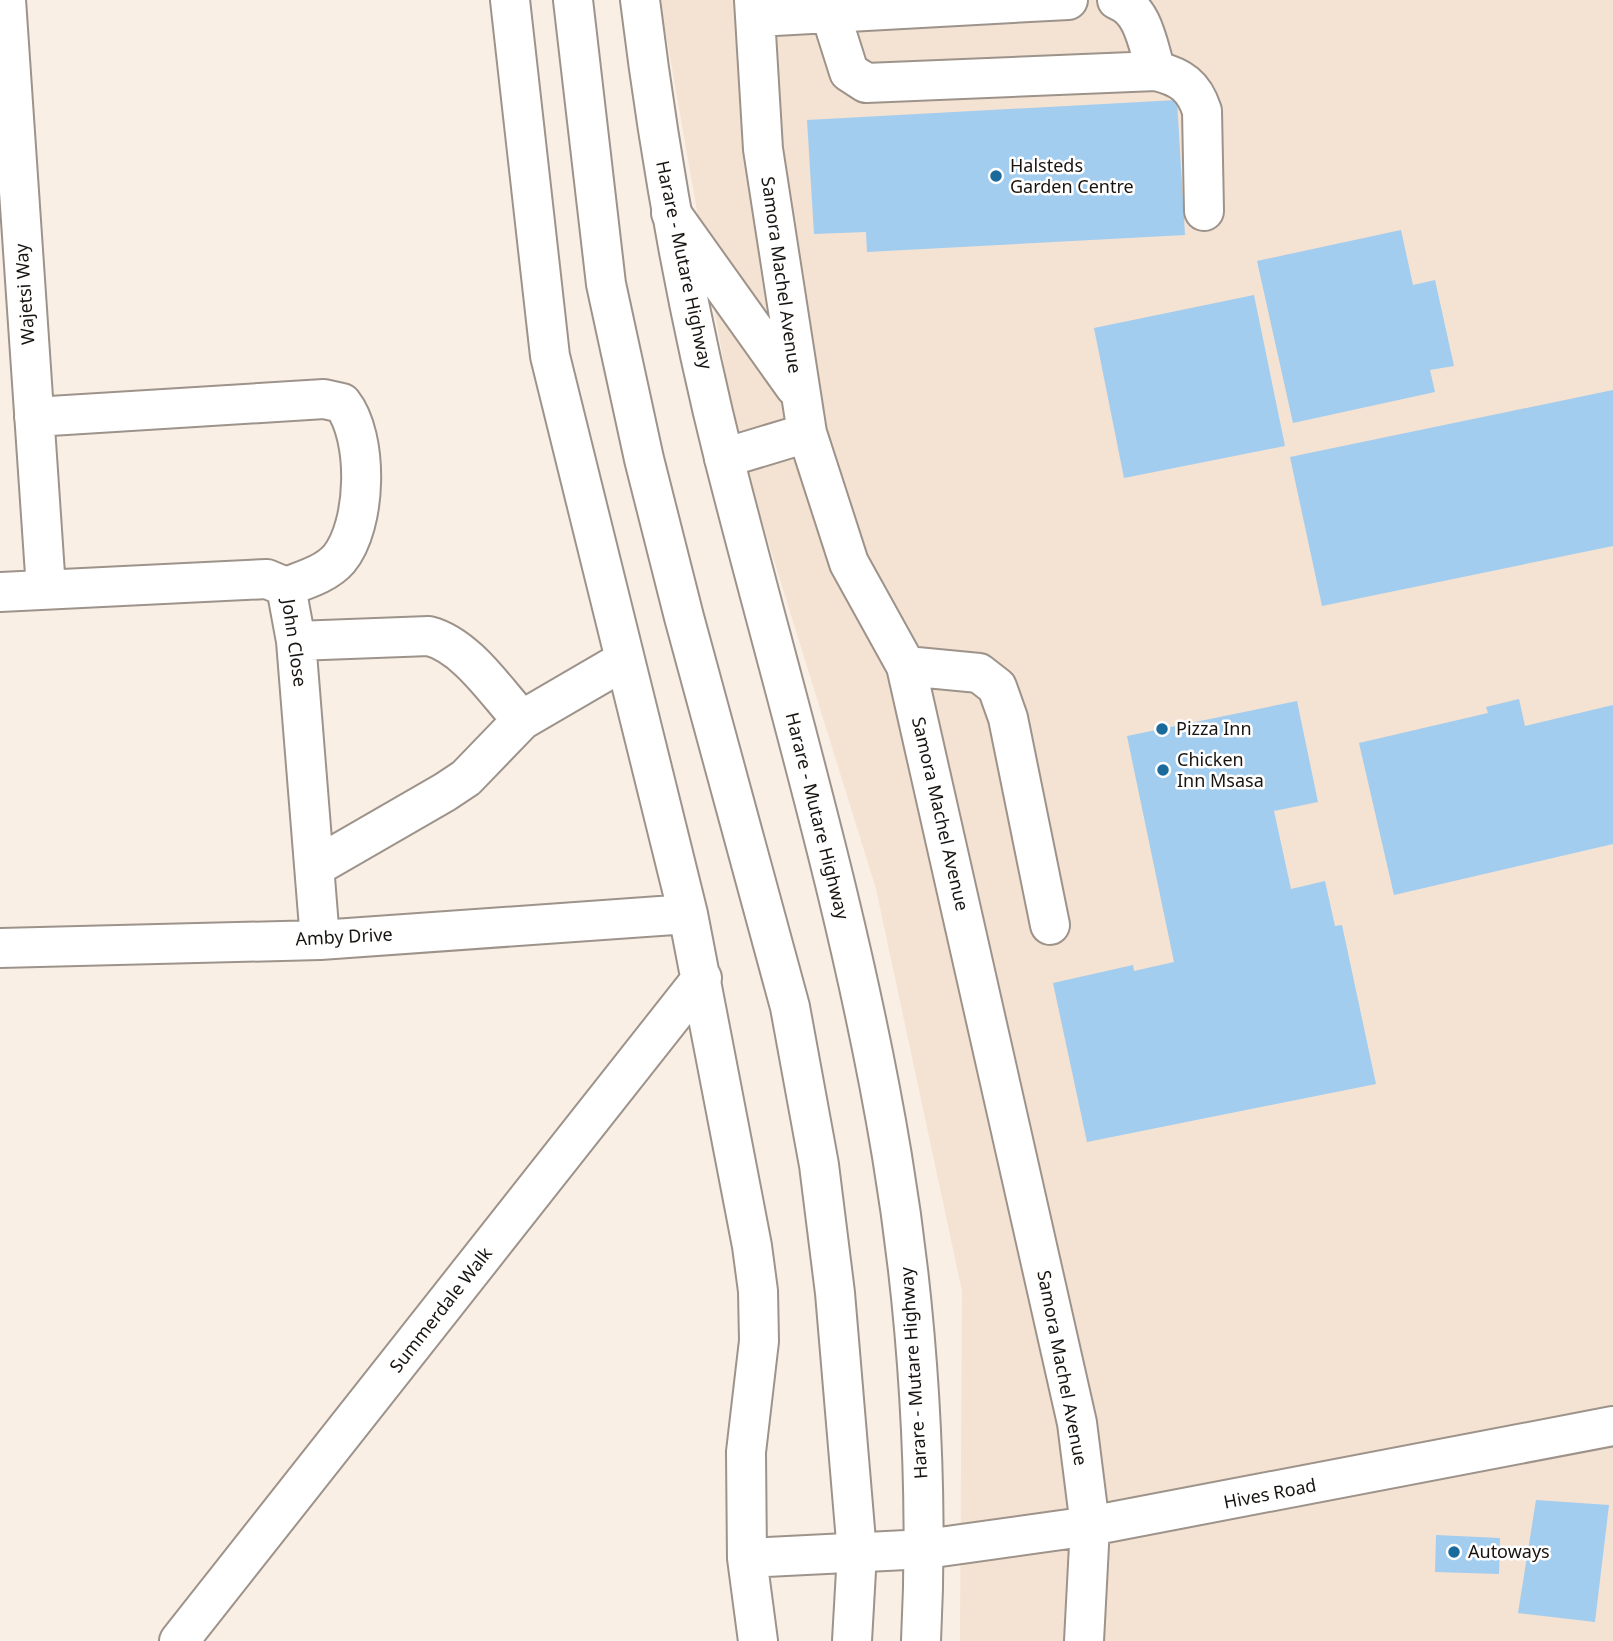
<svg xmlns="http://www.w3.org/2000/svg" width="1613" height="1641" font-family="'Noto Sans',sans-serif">
  <style>
    .built { fill: #f4e2d3 }
    .building { fill: #a2cdef }
    .lines { fill: none; stroke-linecap: round; stroke-linejoin: round }
    .minor-casing { stroke: #9d938a; stroke-width: 42 }
    .highway-casing { stroke: #9d938a; stroke-width: 42 }
    .minor { stroke: #fff; stroke-width: 38 }
    .highway { stroke: #fff; stroke-width: 38 }
    .poi-dot { fill: #1b6a9c; stroke: #fff; stroke-width: 2.5 }
    .labels { text-anchor: middle; stroke-width: 5; stroke-linejoin: round; paint-order: stroke }
    .poi-label { font-size: 18px; fill: #181411; stroke: #fff; text-anchor: start }
    .street-label { font-size: 18px; fill: #181411; stroke: #fff }
  </style>
  <rect width="100%" height="100%" fill="#faefe5"/>
  <path class="built" d="M660,0H1613V1641H960L962,1291L876,889L738,444Z"/>
  <path class="building" d="M1177,100L1185,235L867,252L866,232L814,234L807,120Z
    M1401,230L1413,285L1435,280L1454,366L1430,370L1435,392L1293,423L1257,261Z
    M1254,295L1285,446L1124,478L1094,328Z
    M1613,390V546L1322,606L1290,457Z
    M1519,699L1525,726L1613,705V844L1394,895L1359,743L1488,713L1486,707Z
    M1297,701L1318,802L1274,811L1291,889L1325,881L1335,926L1342,925L1376,1084L1087,1142L1053,983L1133,965L1134,971L1174,962L1127,736Z
    M1536,1500L1609,1505L1595,1622L1518,1613Z
    M1436,1535L1500,1538L1499,1574L1435,1572Z"/>
  <g class="lines">
    <g class="minor-casing">
      <path id="minor" d="M6,0L46,589
        M510,0L550,356L688,914L752,1246L758,1291L759,1341L746,1452L747,1558L926,1549L1090,1526L1613,1426
        M754,0L763,149L807,433L849,563L906,666L1077,1423L1090,1526L1084,1641
        M1117,0C1144,9 1148,47 1156,71
        M830,12L849,72L866,83L1156,71C1181,77 1194,86 1202,111L1204,211
        M755,17L1068,0
        M671,213L795,387
        M34,417L324,399L342,403C369,437 367,525 339,559C326,574 304,580 286,587
        M724,458L807,433
        M0,592L267,579L286,587L296,641L320,940
        M296,641L429,636C467,646 496,692 522,720
        M906,666L979,673L997,687L1008,718L1050,925
        M315,867L445,792L466,778L522,720L625,660
        M0,948L320,940L688,914
        M747,1558L758,1641
        M179,1641L702,978"/>
    </g>
    <g class="highway-casing">
      <path id="highway" d="M573,0L606,284L644,459L684,617L790,1007L819,1165L835,1293L857,1553L852,1641
        M640,0C659,155 687,310 725,462C784,693 853,921 892,1156C918,1312 929,1483 921,1641"/>
    </g>
    <use href="#minor" class="minor"/>
    <use href="#highway" class="highway"/>
  </g>
  <g class="poi-dot">
    <circle cx="996" cy="176" r="7"/>
    <circle cx="1162" cy="729" r="7"/>
    <circle cx="1163" cy="770" r="7"/>
    <circle cx="1454" cy="1552" r="7"/>
  </g>
  <g class="labels">
    <g class="poi-label">
      <text x="1010" y="172">Halsteds<tspan x="1010" dy="21">Garden Centre</tspan></text>
      <text x="1176" y="735">Pizza Inn</text>
      <text x="1177" y="766">Chicken<tspan x="1177" dy="21">Inn Msasa</tspan></text>
      <text x="1468" y="1558">Autoways</text>
    </g>
    <g class="street-label">
      <text transform="translate(684 265) rotate(78)" y="6">Harare - Mutare Highway</text>
      <text transform="translate(781 275) rotate(82)" y="6">Samora Machel Avenue</text>
      <text transform="translate(25 294) rotate(-94)" y="6">Wajetsi Way</text>
      <text transform="translate(294 643) rotate(82)" y="6">John Close</text>
      <text transform="translate(940 814) rotate(77)" y="6">Samora Machel Avenue</text>
      <text transform="translate(817 816) rotate(76)" y="6">Harare - Mutare Highway</text>
      <text transform="translate(344 937) rotate(-3)" y="6">Amby Drive</text>
      <text transform="translate(441 1310) rotate(-52)" y="6">Summerdale Walk</text>
      <text transform="translate(1062 1368) rotate(79)" y="6">Samora Machel Avenue</text>
      <text transform="translate(914 1373) rotate(-94)" y="6">Harare - Mutare Highway</text>
      <text transform="translate(1270 1494) rotate(-11)" y="6">Hives Road</text>
    </g>
  </g>
</svg>
